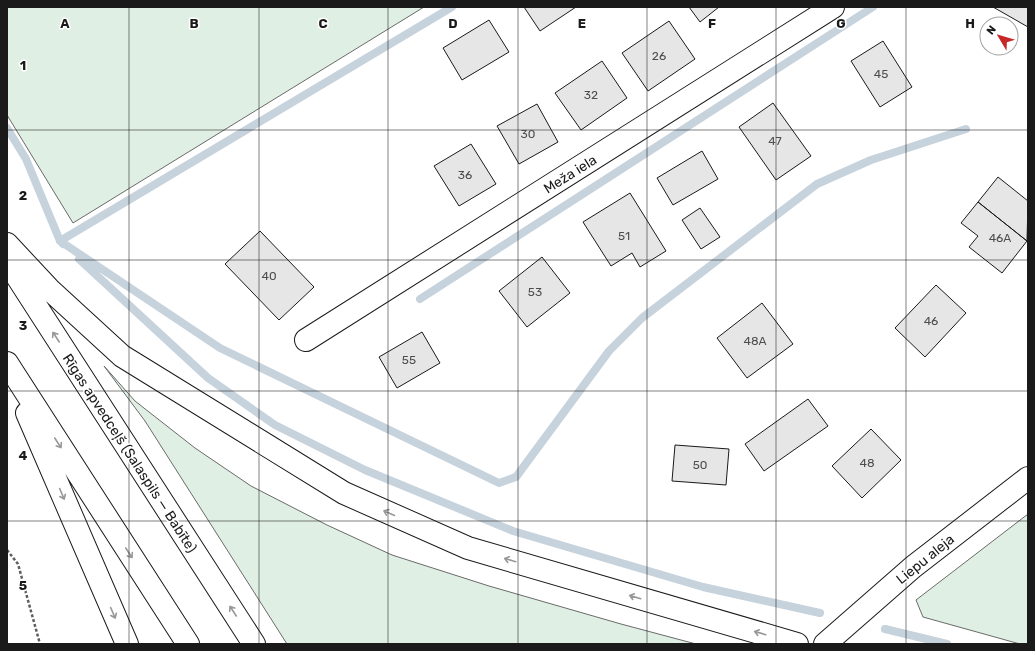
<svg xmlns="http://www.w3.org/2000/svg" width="1035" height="651" font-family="Rubik,sans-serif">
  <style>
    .green { fill: #e0efe3; stroke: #6a6a6a }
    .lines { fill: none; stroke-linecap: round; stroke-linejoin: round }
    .stream { stroke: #c6d2dc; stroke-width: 8 }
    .building { fill: #e6e6e6; stroke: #1a1a1a }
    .street-casing { stroke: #1a1a1a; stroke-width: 24 }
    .secondary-casing { stroke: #1a1a1a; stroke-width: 24 }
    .highway-casing { stroke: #1a1a1a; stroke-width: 24 }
    .path { stroke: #5f5f5f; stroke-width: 2.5; stroke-dasharray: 3 2; stroke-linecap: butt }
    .street { stroke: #fff; stroke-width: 22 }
    .secondary { stroke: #fff; stroke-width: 22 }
    .highway { stroke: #fff; stroke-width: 22 }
    .oneway { stroke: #989898 }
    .grid { fill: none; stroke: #1a1a1a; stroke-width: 1; stroke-opacity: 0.55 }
    .labels { text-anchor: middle; stroke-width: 3; stroke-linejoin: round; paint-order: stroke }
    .number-label { font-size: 12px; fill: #4d4d4d }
    .street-label { font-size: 14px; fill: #1a1a1a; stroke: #fff }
    .grid-label { font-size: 13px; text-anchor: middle; font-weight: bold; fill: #1a1a1a; stroke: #fff; stroke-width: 3; stroke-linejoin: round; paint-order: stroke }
  </style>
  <rect width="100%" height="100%" fill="#fff"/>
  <path class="green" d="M7,7H424L73,223L7,115Z
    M104,366L135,401L195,448L251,486L327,525L392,555L489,586L621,624L696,644H287L145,421Z
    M1028,514V644H1020L923,617L916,600Z"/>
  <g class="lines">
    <path class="stream" d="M7,128L26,159L60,241L63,244
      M60,241L220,348L499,483L516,477L609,351L642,318L817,184L871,160L966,129
      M60,241L452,7
      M79,259L208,378L275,425L365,470L513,531L703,587L820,613
      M420,299L873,7
      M885,629L947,644"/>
  </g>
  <path class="building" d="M524,7H576L540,31Z
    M689,7H719L700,22Z
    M993,7H1028V27Z
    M489,20L509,52L462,80L443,48Z
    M669,21L695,59L648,91L622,53Z
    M883,41L912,87L880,107L851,61Z
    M602,61L627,98L581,130L555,93Z
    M773,103L811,156L776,180L739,127Z
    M537,104L558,142L519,164L497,126Z
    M471,144L496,184L459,206L434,166Z
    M702,151L718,179L673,205L657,178Z
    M998,177L1028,201L1027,241L978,202Z
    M630,193L666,251L640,267L632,253L611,266L583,222Z
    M978,202L1027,241L1002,273L969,247L978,236L961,223Z
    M700,208L720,237L701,249L682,220Z
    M260,231L314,287L279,320L225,264Z
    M542,257L570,293L527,327L499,291Z
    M936,285L966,313L925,357L895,328Z
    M762,303L793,344L747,378L717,338Z
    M422,332L440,363L397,388L379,357Z
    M808,399L828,426L764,471L745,444Z
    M871,429L901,460L862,498L832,466Z
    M675,445L729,449L726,485L672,481Z"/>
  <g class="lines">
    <g class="street-casing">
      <path id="street" d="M306,340L833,7"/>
    </g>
    <g class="secondary-casing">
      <path id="secondary" d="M825,644L913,567L1028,478"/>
    </g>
    <g class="highway-casing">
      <path id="highway" d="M7,244L49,289L122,356L344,493L468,548L797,644
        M7,261L254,644
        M7,363L188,644
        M27,413L127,644"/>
    </g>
    <path class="path" d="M7,550L18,564L40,644"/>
    <use href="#street" class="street"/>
    <use href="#secondary" class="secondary"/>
    <use href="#highway" class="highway"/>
  </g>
  <defs><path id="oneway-shaft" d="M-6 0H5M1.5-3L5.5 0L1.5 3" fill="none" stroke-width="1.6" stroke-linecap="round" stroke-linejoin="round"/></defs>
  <g class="oneway">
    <use href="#oneway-shaft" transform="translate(56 337) rotate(-123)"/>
    <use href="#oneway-shaft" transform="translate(58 443) rotate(57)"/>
    <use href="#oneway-shaft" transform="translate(62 494) rotate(67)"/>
    <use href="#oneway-shaft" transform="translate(389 513) rotate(-156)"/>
    <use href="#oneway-shaft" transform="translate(129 553) rotate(57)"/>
    <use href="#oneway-shaft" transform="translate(510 560) rotate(-164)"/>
    <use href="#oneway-shaft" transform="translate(635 597) rotate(-164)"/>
    <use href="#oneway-shaft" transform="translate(233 611) rotate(-123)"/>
    <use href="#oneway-shaft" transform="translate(113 613) rotate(67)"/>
    <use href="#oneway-shaft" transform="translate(760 633) rotate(-164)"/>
  </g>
  <path class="grid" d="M129,7V644M259,7V644M388,7V644M518,7V644M647,7V644M776,7V644M906,7V644M7,130H1028M7,260H1028M7,391H1028M7,521H1028"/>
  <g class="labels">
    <g class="number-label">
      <text x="659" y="60">26</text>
      <text x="881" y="78">45</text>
      <text x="591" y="99">32</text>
      <text x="528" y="138">30</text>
      <text x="775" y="145">47</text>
      <text x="465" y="179">36</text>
      <text x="624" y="240">51</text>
      <text x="1000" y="242">46A</text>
      <text x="269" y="280">40</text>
      <text x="535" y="296">53</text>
      <text x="931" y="325">46</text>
      <text x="755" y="345">48A</text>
      <text x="409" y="364">55</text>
      <text x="867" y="467">48</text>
      <text x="700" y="469">50</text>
    </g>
    <g class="street-label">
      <text transform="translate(570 174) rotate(-32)" y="5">Meža iela</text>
      <text transform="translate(130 453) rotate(57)" y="5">Rīgas apvedceļš (Salaspils — Babīte)</text>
      <text transform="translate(925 559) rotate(-39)" y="5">Liepu aleja</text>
    </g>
  </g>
  <g class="grid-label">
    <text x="65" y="28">A</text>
    <text x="194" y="28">B</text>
    <text x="323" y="28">C</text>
    <text x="453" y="28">D</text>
    <text x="582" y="28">E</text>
    <text x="712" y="28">F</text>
    <text x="841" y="28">G</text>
    <text x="970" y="28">H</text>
    <text x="23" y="70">1</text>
    <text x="23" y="200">2</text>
    <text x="23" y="330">3</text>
    <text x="23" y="460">4</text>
    <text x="23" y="590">5</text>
  </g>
  <rect width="1035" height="651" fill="none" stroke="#1a1a1a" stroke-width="16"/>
  <g transform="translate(999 36) rotate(308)"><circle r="19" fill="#ffffff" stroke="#a3a3a3"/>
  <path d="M0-3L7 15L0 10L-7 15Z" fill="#c62828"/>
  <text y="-6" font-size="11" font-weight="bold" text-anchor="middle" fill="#1a1a1a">N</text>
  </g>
</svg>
